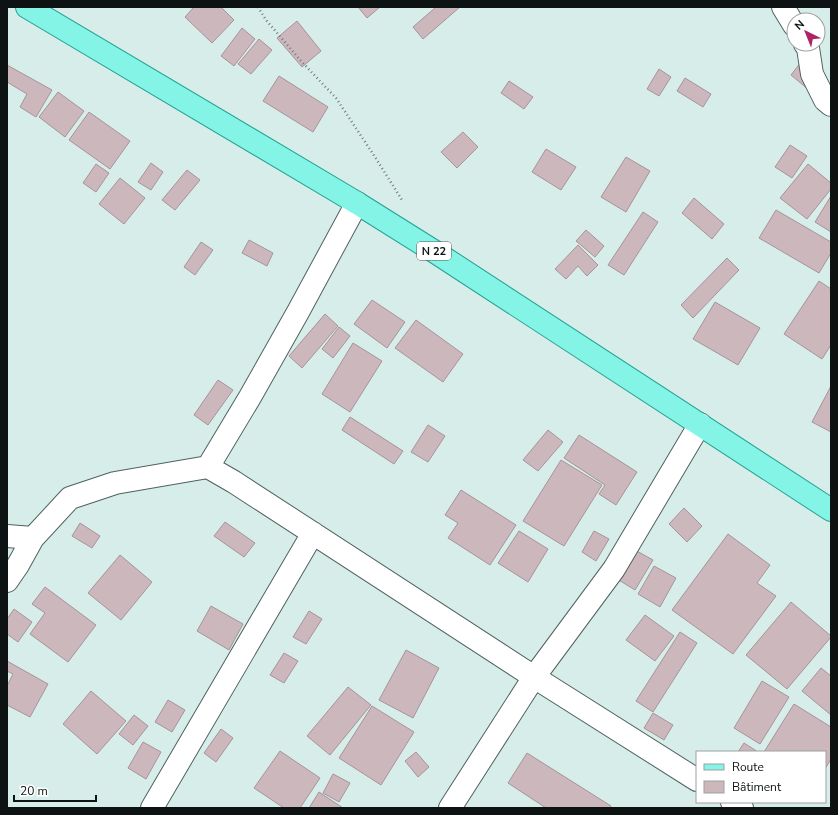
<svg xmlns="http://www.w3.org/2000/svg" width="838" height="815" font-family="'Nunito Sans',sans-serif">
  <style>
    .building { fill: #ccb7bd; stroke: #a79399 }
    .lines { fill: none; stroke-linecap: round; stroke-linejoin: round }
    .minor-casing { stroke: #4f625e; stroke-width: 24 }
    .major-casing { stroke: #24a191; stroke-width: 24 }
    .path { stroke: #6e7c79; stroke-width: 2.5; stroke-dasharray: 1 3; stroke-linecap: butt }
    .minor { stroke: #fff; stroke-width: 22 }
    .major { stroke: #83f4e6; stroke-width: 22 }
    .labels { text-anchor: middle; stroke-width: 3; stroke-linejoin: round; paint-order: stroke }
    .shield { fill: #fff; stroke: #555a59; stroke-width: 1 }
    .shield-label { font-size: 11px; font-weight: bold; fill: #0c1312 }
  </style>
  <rect width="100%" height="100%" fill="#d7ede9"/>
  <path class="building" d="M194,7H221L234,20L212,43L185,17Z
    M358,7H380L367,18Z
    M436,7H460L423,39L413,27Z
    M297,21L321,51L302,67L277,38Z
    M242,28L255,39L234,66L221,56Z
    M259,39L272,50L251,74L238,64Z
    M801,62L809,90L791,75Z
    M7,65L52,90L36,117L20,107L27,94L7,82Z
    M659,69L671,77L659,96L647,89Z
    M279,76L328,107L313,132L263,101Z
    M685,78L711,94L703,107L677,91Z
    M509,81L533,97L524,109L501,93Z
    M58,92L84,111L65,137L39,117Z
    M89,112L130,141L110,169L69,140Z
    M463,132L478,147L457,168L441,152Z
    M790,145L807,156L792,178L775,167Z
    M546,149L576,167L561,190L532,172Z
    M626,157L650,171L626,212L601,197Z
    M151,163L163,172L151,190L138,182Z
    M96,164L109,173L96,192L83,183Z
    M808,164L831,183V189L807,219L780,198Z
    M187,170L200,180L175,210L162,200Z
    M120,178L145,198L124,224L99,204Z
    M831,196V232L815,222Z
    M694,198L724,224L712,239L682,213Z
    M776,210L831,242V253L819,273L759,238Z
    M643,212L658,222L624,275L608,265Z
    M586,230L604,246L595,257L576,241Z
    M249,240L273,253L267,266L242,253Z
    M201,242L213,250L195,275L184,267Z
    M578,245L598,265L587,276L578,266L566,279L555,269Z
    M727,258L739,270L693,318L681,305Z
    M819,281L831,289V345L822,359L784,334Z
    M372,300L405,322L387,348L354,324Z
    M715,302L760,328L738,365L693,339Z
    M325,314L338,326L302,368L289,356Z
    M416,320L463,354L443,382L395,348Z
    M339,327L350,336L333,358L322,349Z
    M353,343L382,361L350,412L322,394Z
    M218,380L233,390L208,425L194,415Z
    M831,386V432L812,422Z
    M350,417L403,451L394,464L342,430Z
    M428,425L445,436L428,462L411,452Z
    M548,430L563,442L538,471L523,460Z
    M579,435L637,472L616,505L599,494L605,485L564,458Z
    M561,460L602,485L564,546L523,521Z
    M461,490L516,525L490,565L448,538L458,523L445,515Z
    M684,508L702,526L687,542L669,524Z
    M225,522L255,543L244,557L214,536Z
    M80,523L100,536L92,548L72,536Z
    M519,531L548,549L528,582L498,563Z
    M594,531L609,539L596,561L582,552Z
    M728,534L770,565L757,583L776,596L733,654L672,610Z
    M635,550L653,560L635,590L617,579Z
    M120,555L152,582L121,620L88,593Z
    M654,566L676,578L660,607L638,594Z
    M45,587L96,625L68,662L30,634L45,613L32,604Z
    M791,602L831,636V637L787,689L746,655Z
    M211,606L243,624L229,650L197,631Z
    M14,609L32,622L18,642L7,634V619Z
    M309,611L322,619L306,644L293,637Z
    M645,615L674,636L655,661L626,640Z
    M680,632L697,643L653,712L636,701Z
    M406,650L439,668L413,718L379,700Z
    M284,653L298,661L284,683L270,675Z
    M7,661L48,684L30,717L7,705V686L13,674L7,671Z
    M821,668L831,676V715L802,691Z
    M762,681L789,697L760,744L734,728Z
    M348,687L371,705L330,755L307,736Z
    M91,691L126,721L97,754L63,724Z
    M168,700L185,710L172,732L155,722Z
    M794,704L831,727V759L825,769V752H764Z
    M372,706L414,732L381,785L339,758Z
    M653,713L673,725L664,740L644,728Z
    M134,715L148,726L133,745L119,734Z
    M221,729L233,738L216,762L204,753Z
    M143,742L161,752L146,779L128,768Z
    M744,743L758,752H738Z
    M280,751L320,778L300,808H284L254,788Z
    M416,752L429,767L418,777L405,761Z
    M527,753L611,806L610,808H546L508,783Z
    M333,774L350,783L339,802L323,793Z
    M319,792L343,808H309Z"/>
  <g class="lines">
    <g class="minor-casing">
      <path id="minor" d="M783,7L794,25
        M805,44L808,48L812,74L825,100L831,105
        M208,467L250,397L298,312L357,203
        M7,536L33,538
        M7,581L18,565L33,538L70,498L115,483L208,467L234,482L534,677L697,780
        M732,802L742,808
        M152,808L313,533
        M450,808L534,677L614,569L700,424"/>
    </g>
    <g class="major-casing">
      <path id="major" d="M27,7L357,203L432,250L831,510"/>
    </g>
    <path class="path" d="M258,7L266,20L301,61L336,98L375,157L402,200"/>
    <use href="#minor" class="minor"/>
    <use href="#major" class="major"/>
  </g>
  <g class="labels">
    <rect class="shield" x="417" y="242" width="34" height="18" rx="3"/>
    <g class="shield-label">
      <text x="434" y="255">N 22</text>
    </g>
  </g>
  <rect width="838" height="815" fill="none" stroke="#0c1312" stroke-width="16"/>
  <rect x="696" y="751" width="130" height="52" fill="#ffffff" stroke="#9ea1a0"/>
  <rect x="704" y="764" width="20" height="6" fill="#83f4e6" stroke="#9ea1a0"/>
  <text x="732" y="771" font-size="12" fill="#0c1312">Route</text>
  <rect x="704" y="781" width="20" height="12" fill="#ccb7bd" stroke="#9ea1a0"/>
  <text x="732" y="791" font-size="12" fill="#0c1312">Bâtiment</text>
  <g transform="translate(806 32) rotate(317)"><circle r="19" fill="#ffffff" stroke="#9ea1a0"/>
  <path d="M0-3L7 15L0 10L-7 15Z" fill="#af2564"/>
  <text y="-6" font-size="11" font-weight="bold" text-anchor="middle" fill="#0c1312">N</text>
  </g>
  <path d="M14 795v6h82v-6" fill="none" stroke="#0c1312" stroke-width="2"/>
  <text x="20" y="795" font-size="12" fill="#0c1312" stroke="#ffffff" stroke-width="3" paint-order="stroke">20 m</text>
</svg>
